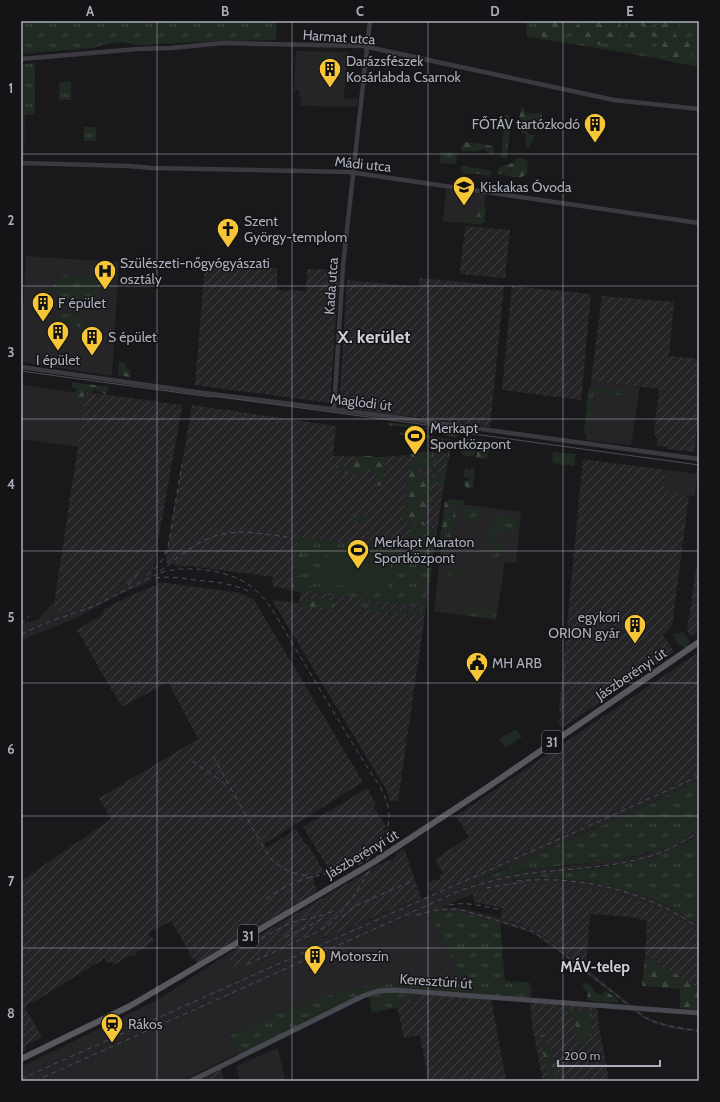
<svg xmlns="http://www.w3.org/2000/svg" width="720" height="1102" font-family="Cabin,sans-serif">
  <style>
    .built { fill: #252528 }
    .industrial { fill: url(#industrial-furrows) }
    .grass { fill: url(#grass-tufts) }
    .forest { fill: url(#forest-firs) }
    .garden { fill: #202922 }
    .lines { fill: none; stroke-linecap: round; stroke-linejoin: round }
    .tertiary { stroke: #3a3a40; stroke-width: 4.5 }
    .secondary { stroke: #484950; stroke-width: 5 }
    .primary { stroke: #56575f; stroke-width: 6 }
    .tram { stroke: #4d4e55; stroke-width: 1 }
    .rail { stroke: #4d4e55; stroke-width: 1; stroke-dasharray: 5 4; stroke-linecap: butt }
    .grid { fill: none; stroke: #abaebb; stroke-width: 1; stroke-opacity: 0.55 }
    .labels { text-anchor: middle; stroke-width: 3; stroke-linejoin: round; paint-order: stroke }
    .shield { fill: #141416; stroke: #7e808a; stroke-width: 1 }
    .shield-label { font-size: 13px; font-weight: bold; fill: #abaebb }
    .street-label { font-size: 14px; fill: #abaebb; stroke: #141416 }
    .poi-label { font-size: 14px; fill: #abaebb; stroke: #141416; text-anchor: start }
    .neighbourhood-label { font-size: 15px; font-weight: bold; fill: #ccced7; stroke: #141416 }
    .district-label { font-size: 18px; font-weight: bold; fill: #ccced7; stroke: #141416 }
    .neatline { fill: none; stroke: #abaebb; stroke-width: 1.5 }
    .grid-label { font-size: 13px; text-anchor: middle; font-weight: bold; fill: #abaebb }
  </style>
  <defs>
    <pattern id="industrial-furrows" width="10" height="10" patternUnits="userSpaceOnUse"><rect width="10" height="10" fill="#252528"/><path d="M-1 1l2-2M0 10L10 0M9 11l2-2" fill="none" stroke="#424245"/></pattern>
    <pattern id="grass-tufts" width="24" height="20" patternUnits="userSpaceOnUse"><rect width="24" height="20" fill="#202922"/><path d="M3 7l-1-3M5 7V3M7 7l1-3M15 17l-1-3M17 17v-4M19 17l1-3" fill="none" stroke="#3e4640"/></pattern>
    <pattern id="forest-firs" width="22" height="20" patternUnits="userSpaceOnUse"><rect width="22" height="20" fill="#202922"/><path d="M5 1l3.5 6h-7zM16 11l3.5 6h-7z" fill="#3e4640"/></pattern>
  </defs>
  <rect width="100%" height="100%" fill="#19191b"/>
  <path class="built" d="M296,51L349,52L343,99L358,98L357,107L301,106V96H299V90H294Z
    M21,115H25L24,159H21Z
    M446,189L486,194L482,225L443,221Z
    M26,256L119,262L112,376L21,362V342Z
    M591,381L640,387L631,445L586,440Z
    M21,385L86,394L78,447L21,439Z
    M666,470L698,474L695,496L664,492Z
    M446,502L521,512L516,563L505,562L496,620L434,611Z
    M153,568L152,581L121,594L74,619L21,640V623L38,620L54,601L53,611H73L95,604L113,591L124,582L139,573Z
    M699,774V781L474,882L498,876L537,869L584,864L635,857L652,852L689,834L699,827V835L674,849L653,857L636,862L585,869L538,875L507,880L554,878L583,880L622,888L644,895L665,905L699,925V933L662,910L641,901L620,894L587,888L554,883L498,887L473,894L442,907L461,908L501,918L532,930L552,943L586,968L645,1016L656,1021L674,1026L699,1030V1032L673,1029L656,1024L643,1018L550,945L532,933L469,914L442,911L430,914L463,981L456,985L403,984L309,1002L264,1018L230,1035L239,1053L181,1081H21V1067L157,1000L226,955L235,970L320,929L325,938L367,920L374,918L421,897L422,899L431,894Z
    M278,1048L285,1081H240L236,1066Z"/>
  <path class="industrial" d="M465,226L510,230L505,278L460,274Z
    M205,264L277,268V290L306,291L307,269L339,270L330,403L195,385Z
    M420,278L504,286L490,427L339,407L347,280L418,287Z
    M512,286L591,294L581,400L502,390Z
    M602,296L674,302L669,356L699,359V413L694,452L667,449V447L657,446L658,439L654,434L659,389L591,381Z
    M86,392L182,405L174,452L153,568L139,573L127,584L124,582L113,591L95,604L73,611H53Z
    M192,405L336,426L333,456L382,457L442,452L448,454L398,801H390L386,789L272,600L299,603L301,592L272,586L273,577L191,566H175V563H166V553L168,547Z
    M583,459L666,470L664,492L689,495L672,626L663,635L674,652L562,728L558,723L562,717L559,710Z
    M699,551V631L691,637L687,630Z
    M159,582L240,593L254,600L363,782L264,844L267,848L296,829L306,845H308L324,872L313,875L315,886H316L317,891L198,963L188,953L189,951L171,921L148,933L150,937L152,936L155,941L136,952V954L134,956L132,957L130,955L114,965L112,962L109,963L107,962H106L104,959L40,998V999L34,1003L33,1001L27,1004L28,1006L25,1008L42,1037L25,1046L26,1050L21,1053V881L111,819L99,798L198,739L168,682L122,707L77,630L103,614L104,610L108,607L129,596L153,586L158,585Z
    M699,652V774L431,894L427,883L434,880L441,879L439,875L443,873L435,859L469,837L456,816Z
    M367,788L376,804L373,806L386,827L384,828L385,831L379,845L334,870L329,869L303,827Z
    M404,848L421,897L325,938L320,929L235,970L226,955L378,865L395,858V855Z
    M554,883L587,888L620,894L641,901L662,910L694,929L699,933V988L645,956L647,921L632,917L590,914L586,968L552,943L533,930L501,918L502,908L474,902L473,894L498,887L521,884Z
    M426,992L491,998L506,1081H428L420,1035L404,1038L397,1007L411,999Z
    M530,1000L597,1004L599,1027L609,1080L595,1081H543L533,1031Z
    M220,1065L224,1081H182Z"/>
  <path class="grass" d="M21,21H277L276,40L222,41L136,45C123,40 106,43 94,48L21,54Z
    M526,21H699V67L622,52L527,37Z
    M35,63V115H21V64Z
    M59,82H71V100H59Z
    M505,115H509L508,129L510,130L507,159L501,158Z
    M84,127H96V141H84Z
    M441,152L457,153L456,164L439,163Z
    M62,276L99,277L98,302L59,299L52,290V287Z
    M69,304H74L73,315L80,316L84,317L82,330L84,331V339L76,338L70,335L69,332H77V324L63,323L62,328L64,329V333L63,334L60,331L61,314H68Z
    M592,387L625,391L627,392V394L625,396L594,392L588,434L584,433L588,390Z
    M387,422L432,428L458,434V436L455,438L453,437C430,430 414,426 390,426Z
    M400,432L449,439L451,441L450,453L441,501L449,441L398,434Z
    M430,452L437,453L435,469H421L414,466L412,454Z
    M436,471L444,472L442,485L433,484Z
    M464,508L478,510L482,512L480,521L463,518L461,514Z
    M353,514L368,516L367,522L365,523L352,521Z
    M492,516L519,518L517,532L503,530L502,534L494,533L493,539L489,538Z
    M448,520H454L447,561L441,560L443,543L444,542Z
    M426,527L435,529L432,556L422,555Z
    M298,536L404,552L406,554L408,555L431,558L425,607L291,590Z
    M489,539L502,542L501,553L498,557H493L491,554L493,545L488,544Z
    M443,565L461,568L460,573L461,574V577L447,575Z
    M359,601L375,603L380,609H394L406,611L408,609L423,610L421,616L354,608Z
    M490,604L497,608L495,619L435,611V609L466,613L467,608L489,611Z
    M683,632C687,638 692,642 687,648C680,647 674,640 673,634Z
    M699,781V827C690,834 680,840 670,845C628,863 581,862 536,869C514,872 492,877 471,884Z
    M699,835V925L665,905L644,895L622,888L583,880L554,878L521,879L498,881C512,879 526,876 540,874C594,868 653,867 699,835Z
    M441,911L461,912L500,923L505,981L529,982L532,992L530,1000L424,993L411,999L397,1007L372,1013L369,996L232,1060L239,1053L230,1035L264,1018L344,990L373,985L403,984L456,985L463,981L430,914Z
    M571,1010L592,1011L591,1036L576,1037Z"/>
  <path class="forest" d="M538,21H575L572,28L566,27L561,31V37L558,40L543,37L538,30L539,22Z
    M579,21H621L619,40L602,39L601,45L567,40L569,36L580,37L579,30L575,29Z
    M630,21H655V22C652,27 647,30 641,25L637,26L630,29L628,28L627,25Z
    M662,22L667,23L675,22L682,28L675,32L676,36L679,39H684L695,42L697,46L694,53L687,58L686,60L662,56L658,51V41L655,37L644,36L641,41L626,38L628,31L644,33L658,30Z
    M521,108H524L525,112L530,114L542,113V121L533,120L528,123L527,129L528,134L535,135L529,147H525L526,134L523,133L518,126Z
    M466,142C471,143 491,144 493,147C495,149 494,152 493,154H490L484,149L474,152L469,150L465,152L462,151L461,146Z
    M520,157L528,161L527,174C520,181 506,175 497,173L499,168L504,165L512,163Z
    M462,166L490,170L491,173L489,178L480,174H464L460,169Z
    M480,208H486L484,223L480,224L461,221V216L463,213H470L473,216L477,217Z
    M119,361L126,363V368L131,370L130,376L129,377L118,375Z
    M72,382L109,387L106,394L99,392L95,389L92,392L85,391L81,407L76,400V389L73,387Z
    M468,438L485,440L488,443L489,450L487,458L483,459L476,458L477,452L481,451L482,447L478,443H468L467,446L469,449L475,451L474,457L462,455L461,451L464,439Z
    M427,451L434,453L432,461L420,462L416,465L417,470L422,475L432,477L433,479L431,485L426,521L424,525L402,522L406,487L404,476L409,474L411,467L413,464L411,454Z
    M361,456H371L383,459L385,462L382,485L378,486L377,474L368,468L356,476L335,469L336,466L351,467L356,459Z
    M466,468L469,469V471L472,468L475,469L473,487L467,489L463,483L464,481H468L469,479L468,477H464V471Z
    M450,499L466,501L461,507L456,508L455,514L456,521L448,520L444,543H439L445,502Z
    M302,538L304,548C299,557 298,574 303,584L314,587L322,586L323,590L320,593L292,589L298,539Z
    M319,598L329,599L333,601L334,605L331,609L325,610L322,608L302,607V599H315Z
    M645,956L699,988V1010L680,1008V989L642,986Z
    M585,983L592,986C593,993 595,993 601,995L606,991L619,1001L618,1003C608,1003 598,1002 587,1000L588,992L583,988L582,986Z
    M569,1010L574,1012H575L578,1014L581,1021L588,1027V1031L585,1037C586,1041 587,1043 584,1046H580L574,1019L568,1013V1011Z
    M539,1033H542L544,1040L551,1049L558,1081H549Z"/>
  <path class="garden" d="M645,35L653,36L651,51H644Z
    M317,54H328L327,76L316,75Z
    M553,452L576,454L574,466L552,463Z
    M411,525L425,527L421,553L408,551Z
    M328,549L392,557L388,591L323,583Z
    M516,729L522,737L505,748L499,739Z"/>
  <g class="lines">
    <path class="tertiary" d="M21,59L137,49L170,48L224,43L363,46L614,100L699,109
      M21,163L129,166L151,168L349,172L699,223
      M21,367L196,392L386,416L699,459
      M334,410L343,266L370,21"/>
    <path class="secondary" d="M191,1081L363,996L378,991L395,990L699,1013"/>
    <path class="primary" d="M21,1059L130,1006L374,862L488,787L699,642"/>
    <path class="tram" d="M21,371L204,396L220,397L442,427L459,432L699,465"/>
    <path class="rail" d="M160,571C181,555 202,536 229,533C248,530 268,535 287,537
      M147,575L158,566L162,560L168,547L182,464
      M155,578C168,576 182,578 195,580C215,582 234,583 252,593
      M128,585L139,573
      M21,624L29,616
      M21,634L51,621L92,607L157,574C182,564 227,569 249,585C269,599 280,623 292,643C308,669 323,695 339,721C349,738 359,754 369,770C374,777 380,785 383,793C387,800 389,808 389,816C390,842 355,898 337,917C332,922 327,926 321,930L244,966
      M213,756L266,852C277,869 294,874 313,877
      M192,761L216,777L227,786
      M517,881C580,875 647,891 699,928
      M486,888L523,882
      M266,899C275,893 285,886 296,882C322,871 355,874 376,852
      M449,905C468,901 484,907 502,910
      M416,915L437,910L457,909L469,912L532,931L551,944L644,1017C662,1026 680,1028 699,1031
      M342,917L357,905L412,881
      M285,937L311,925L323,918
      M261,939C271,933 282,926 294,922C307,918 321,917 333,911
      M21,1079L424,899L600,821L699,776
      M35,1081L457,892C476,885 494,880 513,876C557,868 604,870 647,857C666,852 683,842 699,832"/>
  </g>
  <path class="grid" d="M157,21V1081M292,21V1081M428,21V1081M563,21V1081M21,154H699M21,286H699M21,419H699M21,551H699M21,683H699M21,816H699M21,948H699"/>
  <defs>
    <g id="building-pin" transform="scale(1.15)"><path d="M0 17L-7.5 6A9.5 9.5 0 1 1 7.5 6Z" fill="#f6c636" stroke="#141416"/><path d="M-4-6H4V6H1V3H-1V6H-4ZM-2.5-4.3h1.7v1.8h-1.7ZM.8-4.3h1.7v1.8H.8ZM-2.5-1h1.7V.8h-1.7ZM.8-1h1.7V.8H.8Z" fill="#111"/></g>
    <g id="school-pin" transform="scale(1.15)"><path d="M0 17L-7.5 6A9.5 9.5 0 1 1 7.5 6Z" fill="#f6c636" stroke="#141416"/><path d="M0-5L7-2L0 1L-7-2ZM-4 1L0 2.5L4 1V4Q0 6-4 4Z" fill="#111"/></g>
    <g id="church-pin" transform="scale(1.15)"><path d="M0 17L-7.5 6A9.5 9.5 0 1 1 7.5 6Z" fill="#f6c636" stroke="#141416"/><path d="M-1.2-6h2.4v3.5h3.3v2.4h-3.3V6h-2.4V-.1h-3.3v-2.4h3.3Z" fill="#111"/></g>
    <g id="hospital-pin" transform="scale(1.15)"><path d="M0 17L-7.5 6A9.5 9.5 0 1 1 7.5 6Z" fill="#f6c636" stroke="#141416"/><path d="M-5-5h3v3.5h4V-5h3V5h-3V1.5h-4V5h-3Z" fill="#111"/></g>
    <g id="stadium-pin" transform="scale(1.15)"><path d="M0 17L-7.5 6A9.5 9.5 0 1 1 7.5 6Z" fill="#f6c636" stroke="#141416"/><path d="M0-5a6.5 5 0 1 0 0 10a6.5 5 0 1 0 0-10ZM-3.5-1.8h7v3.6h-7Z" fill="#111"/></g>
    <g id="civic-pin" transform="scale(1.15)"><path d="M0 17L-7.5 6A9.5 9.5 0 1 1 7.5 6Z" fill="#f6c636" stroke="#141416"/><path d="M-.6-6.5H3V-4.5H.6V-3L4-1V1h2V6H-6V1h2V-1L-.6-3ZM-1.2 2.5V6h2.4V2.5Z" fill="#111"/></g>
    <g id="station-pin" transform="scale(1.15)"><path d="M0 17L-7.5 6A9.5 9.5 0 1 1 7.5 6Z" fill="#f6c636" stroke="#141416"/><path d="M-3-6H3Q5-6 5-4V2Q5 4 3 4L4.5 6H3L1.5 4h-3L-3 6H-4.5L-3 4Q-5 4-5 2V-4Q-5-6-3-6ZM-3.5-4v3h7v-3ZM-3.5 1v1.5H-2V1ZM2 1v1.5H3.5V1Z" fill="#111"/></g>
  </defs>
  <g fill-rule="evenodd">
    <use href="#building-pin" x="330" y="69"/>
    <use href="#building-pin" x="595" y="124"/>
    <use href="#school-pin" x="464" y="187"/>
    <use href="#church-pin" x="228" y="229"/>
    <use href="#hospital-pin" x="105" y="271"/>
    <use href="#building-pin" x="43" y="303"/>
    <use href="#building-pin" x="58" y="332"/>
    <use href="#building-pin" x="92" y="337"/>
    <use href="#stadium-pin" x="415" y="436"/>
    <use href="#stadium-pin" x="358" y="550"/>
    <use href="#building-pin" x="635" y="625"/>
    <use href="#civic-pin" x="477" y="663"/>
    <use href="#building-pin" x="315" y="956"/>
    <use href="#station-pin" x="112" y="1024"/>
  </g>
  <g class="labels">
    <g class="shield">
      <rect x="542" y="731" width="20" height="22" rx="3"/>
      <rect x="238" y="925" width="20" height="22" rx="3"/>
    </g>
    <g class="shield-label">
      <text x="552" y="747">31</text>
      <text x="248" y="941">31</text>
    </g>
    <g class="street-label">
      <text transform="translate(339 37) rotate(4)" y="5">Harmat utca</text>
      <text transform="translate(363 164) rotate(6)" y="5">Mádi utca</text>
      <text transform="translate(331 286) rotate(-86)" y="5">Kada utca</text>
      <text transform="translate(361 402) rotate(7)" y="5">Maglódi út</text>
      <text transform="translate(631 674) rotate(-34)" y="5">Jászberényi út</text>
      <text transform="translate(362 854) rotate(-31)" y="5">Jászberényi út</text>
      <text transform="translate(436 981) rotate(4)" y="5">Keresztúri út</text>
    </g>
    <g class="poi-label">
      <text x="346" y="66">Darázsfészek<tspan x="346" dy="16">Kosárlabda Csarnok</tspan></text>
      <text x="580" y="129" text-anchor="end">FŐTÁV tartózkodó</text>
      <text x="480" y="192">Kiskakas Óvoda</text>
      <text x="244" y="226">Szent<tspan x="244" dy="16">György-templom</tspan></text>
      <text x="120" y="268">Szülészeti-nőgyógyászati<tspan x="120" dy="16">osztály</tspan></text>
      <text x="58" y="308">F épület</text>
      <text x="108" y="342">S épület</text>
      <text x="58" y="365" text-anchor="middle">I épület</text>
      <text x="430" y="433">Merkapt<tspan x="430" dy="16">Sportközpont</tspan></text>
      <text x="374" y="547">Merkapt Maraton<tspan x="374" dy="16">Sportközpont</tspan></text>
      <text x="620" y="622" text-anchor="end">egykori<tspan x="620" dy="16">ORION gyár</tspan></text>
      <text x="492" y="668">MH ARB</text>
      <text x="330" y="961">Motorszín</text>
      <text x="128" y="1029">Rákos</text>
    </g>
    <g class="neighbourhood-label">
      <text x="595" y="972">MÁV-telep</text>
    </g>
    <g class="district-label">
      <text x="374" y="343">X. kerület</text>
    </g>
  </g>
  <rect width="720" height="1102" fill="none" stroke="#141416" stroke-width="44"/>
  <path d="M558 1060v6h102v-6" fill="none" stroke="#abaebb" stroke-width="2"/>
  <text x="564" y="1060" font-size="12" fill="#abaebb" stroke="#141416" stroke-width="3" paint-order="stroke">200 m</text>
  <rect x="22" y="22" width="676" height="1058" class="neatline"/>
  <g class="grid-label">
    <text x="90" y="16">A</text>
    <text x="225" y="16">B</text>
    <text x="360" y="16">C</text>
    <text x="495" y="16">D</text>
    <text x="630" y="16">E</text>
    <text x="11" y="93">1</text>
    <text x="11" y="225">2</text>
    <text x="11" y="357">3</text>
    <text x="11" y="489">4</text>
    <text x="11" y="622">5</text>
    <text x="11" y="754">6</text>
    <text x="11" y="886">7</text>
    <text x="11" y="1018">8</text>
  </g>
</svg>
